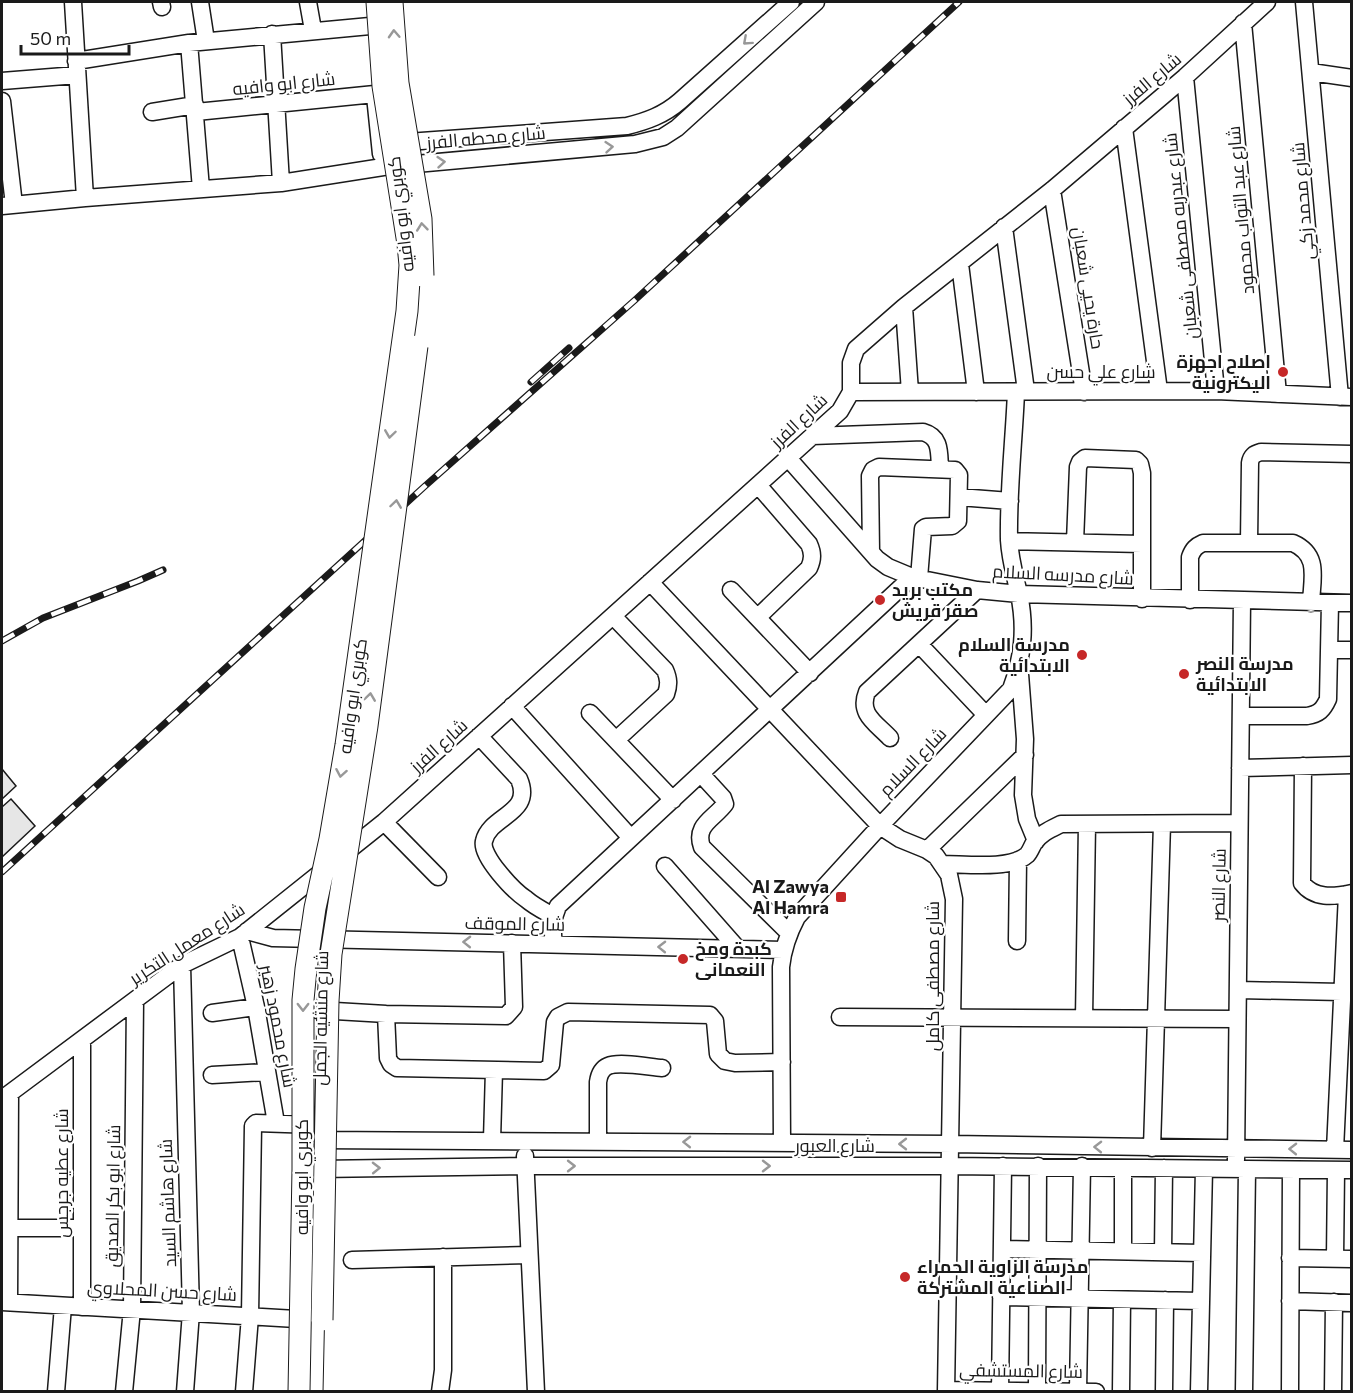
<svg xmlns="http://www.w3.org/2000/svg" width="1353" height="1393" font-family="Commissioner,Cairo,sans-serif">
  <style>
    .building { fill: #e6e6e6; stroke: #1a1a1a; stroke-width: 1.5 }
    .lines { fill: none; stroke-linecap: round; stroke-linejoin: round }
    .minor-casing { stroke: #1a1a1a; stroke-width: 19 }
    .major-casing { stroke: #1a1a1a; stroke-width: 23 }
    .minor { stroke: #fff; stroke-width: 16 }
    .major { stroke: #fff; stroke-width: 21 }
    .rail-casing { stroke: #1a1a1a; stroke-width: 7 }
    .rail { stroke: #fff; stroke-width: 4.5; stroke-dasharray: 14; stroke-linecap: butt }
    .major-bridge-casing { stroke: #1a1a1a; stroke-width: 23; stroke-linecap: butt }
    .major-bridge { stroke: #fff; stroke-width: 21 }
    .oneway { stroke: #989898 }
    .poi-dot { fill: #c62828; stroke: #fff; stroke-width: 2 }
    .labels { text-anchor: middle; stroke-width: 4.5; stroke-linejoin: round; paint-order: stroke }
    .street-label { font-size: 18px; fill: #1a1a1a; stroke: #fff }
    .poi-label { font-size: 18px; font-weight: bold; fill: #1a1a1a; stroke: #fff; text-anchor: start }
  </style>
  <rect width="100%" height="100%" fill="#fff"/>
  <path class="building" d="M2,769L16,786L2,799Z
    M11,799L35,826L2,857V807Z"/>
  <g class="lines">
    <g class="minor-casing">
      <path id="minor" d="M73,2L85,198
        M161,2L162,7
        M200,2L206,41
        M308,2L313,30
        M1304,2L1340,397
        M1243,23L1278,394
        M272,34L281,183
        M189,43L201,189
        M76,61L189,43L370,26
        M1311,72L1352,78
        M1185,77L1216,391
        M2,81L77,75
        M375,96L381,154
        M2,101L14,205
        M152,112L195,105
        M196,112L375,94
        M1124,128L1159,391
        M380,144L627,126C647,121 664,115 680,101L791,2
        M1052,190L1084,392
        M2,206L85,198L281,183L383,167L635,144L663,137L677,128L816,2
        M1004,227L1026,391
        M960,264L976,392
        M904,307L910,392
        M851,392L1216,391L1352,397
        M812,436L923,432C941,437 939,452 940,469
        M788,458L877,559L888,567L912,577L977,590L1019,594L1352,603
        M959,497L1010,501
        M1009,541L1142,544
        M1075,542L1078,467L1080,462L1085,458L1136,460L1140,464L1142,473V599
        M1249,543L1250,463C1251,456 1254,454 1261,452L1352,454
        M871,552L870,476L873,470L879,467L955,470L959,475L958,521L952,526L926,527L923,529L919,578
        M650,582L880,826L900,839L927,850L936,856L949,875L954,899L946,1392
        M731,590L810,673
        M1190,600V557C1193,549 1196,546 1203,543H1293C1320,555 1312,578 1311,603
        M613,616L665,670C669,679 669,685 666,694L616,740
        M758,617L809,568C813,559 813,553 809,544L758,485
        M919,644L986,715
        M1329,650H1352
        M1020,674L1025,739L1023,795L1027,819L1036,841
        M512,706L631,838
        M590,713L673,800
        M1241,716H1307C1319,714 1323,710 1328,699L1330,603
        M479,736L519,779C534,814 490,815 484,841C480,856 514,891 526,899C534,906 544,911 553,916
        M890,738C876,723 858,714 867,692L977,590
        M1303,766L1302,883C1314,899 1333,897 1352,893
        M1240,768L1352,765
        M701,774L723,798L725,804C714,819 694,825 702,847L789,933
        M384,822L438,877
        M927,850L1025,755
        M943,864C965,864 1010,870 1027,855C1030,852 1032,846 1034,843C1041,833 1051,829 1061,824L1239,823
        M665,866L738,949
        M247,931L273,938L783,950
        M240,937L256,1007L276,1123
        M1017,941L1018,860
        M554,944C552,930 552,920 558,906L912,577
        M182,965L191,1312L185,1392
        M1238,990L1342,992
        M318,1010L386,1014L506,1016L514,1007L512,943
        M212,1013L256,1007
        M386,1014L388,1058L391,1064L397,1068L544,1071L551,1065L555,1022L558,1017L568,1012L710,1015L715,1021L718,1054L725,1061L735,1063L782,1062
        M840,1017L1237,1019
        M1084,1018L1087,824
        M212,1075L267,1072
        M2,1099L182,965L240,937L384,822L840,411L851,392V363L856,349L904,307L1052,190L1185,77L1267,2
        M318,1140L951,1144L1352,1150
        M492,1140L494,1070
        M598,1140V1082C599,1075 601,1069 608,1066C619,1061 649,1067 662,1068
        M782,1143L781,967C783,948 788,934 797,917L880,826L1011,689C1023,657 1026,628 1019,594C1015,576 1010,559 1009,540C1008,491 1014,440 1016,392
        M1152,1148L1162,824
        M1335,1150L1347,894
        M525,1156L536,1392
        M1236,1160L1242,601
        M318,1169L525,1166H950L1352,1170
        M10,1228H81
        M1002,1249L1202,1253
        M1123,1251V1168
        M1163,1252L1164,1168
        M1290,1258L1352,1259
        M1335,1258L1336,1170
        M352,1260L529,1255
        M1001,1297L1201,1301
        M1290,1301L1352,1303
        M2,1302L313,1320
        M9,1302L10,1093
        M82,1307V1040
        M946,1390L1096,1392
        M1000,1391L1003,1166
        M1037,1391L1038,1166
        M1078,1391L1082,1166
        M56,1392L63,1306
        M124,1392L132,1309L135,1000
        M244,1392L250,1316L253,1126L256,1123L315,1125
        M440,1392L443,1370V1257
        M1121,1392L1122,1300
        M1164,1392L1165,1300
        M1199,1392L1204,1169
        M1244,1392L1247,1170
        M1290,1392L1291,1170
        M1333,1392L1334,1302"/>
    </g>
    <g class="major-casing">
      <path id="major" d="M321,971L322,939L332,868
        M312,1392L314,1299"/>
    </g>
    <use href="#minor" class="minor"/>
    <use href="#major" class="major"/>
    <g class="rail-casing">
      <path id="rail" d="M531,382L569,348
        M2,641L43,618L138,581L163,570
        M2,872L425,486L635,300L959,2"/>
    </g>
    <use href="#rail" class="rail"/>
    <g class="major-bridge-casing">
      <path id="major-bridge" d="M392,2L398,83L421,219L423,276
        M322,1320L328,1001L331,954L367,726L417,346
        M299,1392L303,1169V1000L306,969L315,908L330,839L346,745L407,311L410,265L408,244L383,86L377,2"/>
    </g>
    <use href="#major-bridge" class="major-bridge"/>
  </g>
  <defs><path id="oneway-chevron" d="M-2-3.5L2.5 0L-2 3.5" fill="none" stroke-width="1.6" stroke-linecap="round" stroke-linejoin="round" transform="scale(1.5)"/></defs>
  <g class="oneway">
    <use href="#oneway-chevron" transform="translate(394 34) rotate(-93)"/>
    <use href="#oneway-chevron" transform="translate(747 41) rotate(138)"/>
    <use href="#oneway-chevron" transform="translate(609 147) rotate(-5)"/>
    <use href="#oneway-chevron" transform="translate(441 162) rotate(-5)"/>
    <use href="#oneway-chevron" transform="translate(422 227) rotate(-96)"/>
    <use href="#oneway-chevron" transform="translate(390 434) rotate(98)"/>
    <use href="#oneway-chevron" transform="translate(396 504) rotate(-82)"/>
    <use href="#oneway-chevron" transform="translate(370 697) rotate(-82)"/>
    <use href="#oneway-chevron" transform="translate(341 773) rotate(100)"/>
    <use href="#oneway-chevron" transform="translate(467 942) rotate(-179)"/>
    <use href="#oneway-chevron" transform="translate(662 947) rotate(-179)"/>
    <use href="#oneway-chevron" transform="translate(303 1007) rotate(90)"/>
    <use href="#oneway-chevron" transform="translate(687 1142) rotate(-179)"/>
    <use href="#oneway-chevron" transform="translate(903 1144) rotate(-180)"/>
    <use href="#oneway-chevron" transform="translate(1098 1147) rotate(-179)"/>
    <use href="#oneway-chevron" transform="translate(1293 1149) rotate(-179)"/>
    <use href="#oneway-chevron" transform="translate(571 1166)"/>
    <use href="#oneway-chevron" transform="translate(766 1166)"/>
    <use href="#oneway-chevron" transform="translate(376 1168) rotate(-1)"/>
  </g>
  <g class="poi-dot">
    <circle cx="1283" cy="372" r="6"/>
    <circle cx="880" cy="600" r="6"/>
    <circle cx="1082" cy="655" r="6"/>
    <circle cx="1184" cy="674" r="6"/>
    <rect x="835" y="891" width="12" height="12" rx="3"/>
    <circle cx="683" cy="959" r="6"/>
    <circle cx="905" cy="1277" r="6"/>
  </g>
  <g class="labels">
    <g class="street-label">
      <text transform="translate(1152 79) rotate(-40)" y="6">شارع الفرز</text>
      <text transform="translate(284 84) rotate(-6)" y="6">شارع ابو وافيه</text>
      <text transform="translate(486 138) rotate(-5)" y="6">شارع محطه الفرز</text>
      <text transform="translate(1303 201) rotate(-95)" y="6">شارع محمد زكي</text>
      <text transform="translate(1241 210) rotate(-95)" y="6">شارع عبد التواب محمود</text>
      <text transform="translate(401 214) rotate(-97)" y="6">كوبري ابو وافيه</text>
      <text transform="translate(1181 236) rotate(-96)" y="6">شارع عبدربه مصطفى شعبان</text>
      <text transform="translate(1088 288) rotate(81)" y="6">حارة يحيى شعبان</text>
      <text x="1101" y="378">شارع علي حسن</text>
      <text transform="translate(799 421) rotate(-43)" y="6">شارع الفرز</text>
      <text transform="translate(1063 575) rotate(3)" y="6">شارع مدرسه السلام</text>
      <text transform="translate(353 696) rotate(-82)" y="6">كوبري ابو وافيه</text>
      <text transform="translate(439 746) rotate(-42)" y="6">شارع الفرز</text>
      <text transform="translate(913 762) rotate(-46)" y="6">شارع السلام</text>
      <text transform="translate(1219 885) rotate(-89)" y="6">شارع النصر</text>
      <text transform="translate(515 924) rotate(1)" y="6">شارع الموقف</text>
      <text transform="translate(187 944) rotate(-33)" y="6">شارع معمل التكرير</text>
      <text transform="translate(933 976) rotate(-90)" y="6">شارع مصطفى كامل</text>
      <text transform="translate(321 1018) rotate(-89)" y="6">شارع منشيه الجمل</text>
      <text transform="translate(278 1026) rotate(79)" y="6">شارع محمود زهير</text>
      <text x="835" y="1152">شارع العبور</text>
      <text transform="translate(62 1173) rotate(-90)" y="6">شارع عطيه جرجس</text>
      <text transform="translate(302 1177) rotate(-90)" y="6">كوبري ابو وافيه</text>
      <text transform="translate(113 1196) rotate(-89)" y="6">شارع ابو بكر الصديق</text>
      <text transform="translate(168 1203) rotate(-92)" y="6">شارع هاشم السيد</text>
      <text transform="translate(162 1291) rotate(3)" y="6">شارع حسن المحلاوي</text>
      <text transform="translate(1021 1371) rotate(1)" y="6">شارع المستشفي</text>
    </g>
    <g class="poi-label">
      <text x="1271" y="368" text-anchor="end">اصلاح اجهزة<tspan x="1271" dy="21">اليكترونية</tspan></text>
      <text x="892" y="596">مكتب بريد<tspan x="892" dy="21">صقر قريش</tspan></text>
      <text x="1070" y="651" text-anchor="end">مدرسة السلام<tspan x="1070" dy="21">الابتدائية</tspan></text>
      <text x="1196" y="670">مدرسة النصر<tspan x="1196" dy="21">الابتدائية</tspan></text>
      <text x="829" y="893" text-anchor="end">Al Zawya<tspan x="829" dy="21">Al Hamra</tspan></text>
      <text x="695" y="955">كبدة ومخ<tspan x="695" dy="21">النعمانى</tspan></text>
      <text x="917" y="1273">مدرسة الزاوية الحمراء<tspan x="917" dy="21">الصناعية المشتركة</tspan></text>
    </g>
  </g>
  <rect width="1353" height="1393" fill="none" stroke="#1a1a1a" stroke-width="6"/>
  <path d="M21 45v9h108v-9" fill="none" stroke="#1a1a1a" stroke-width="3"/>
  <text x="30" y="45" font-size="18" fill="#1a1a1a" stroke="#ffffff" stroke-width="4.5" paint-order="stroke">50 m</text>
</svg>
